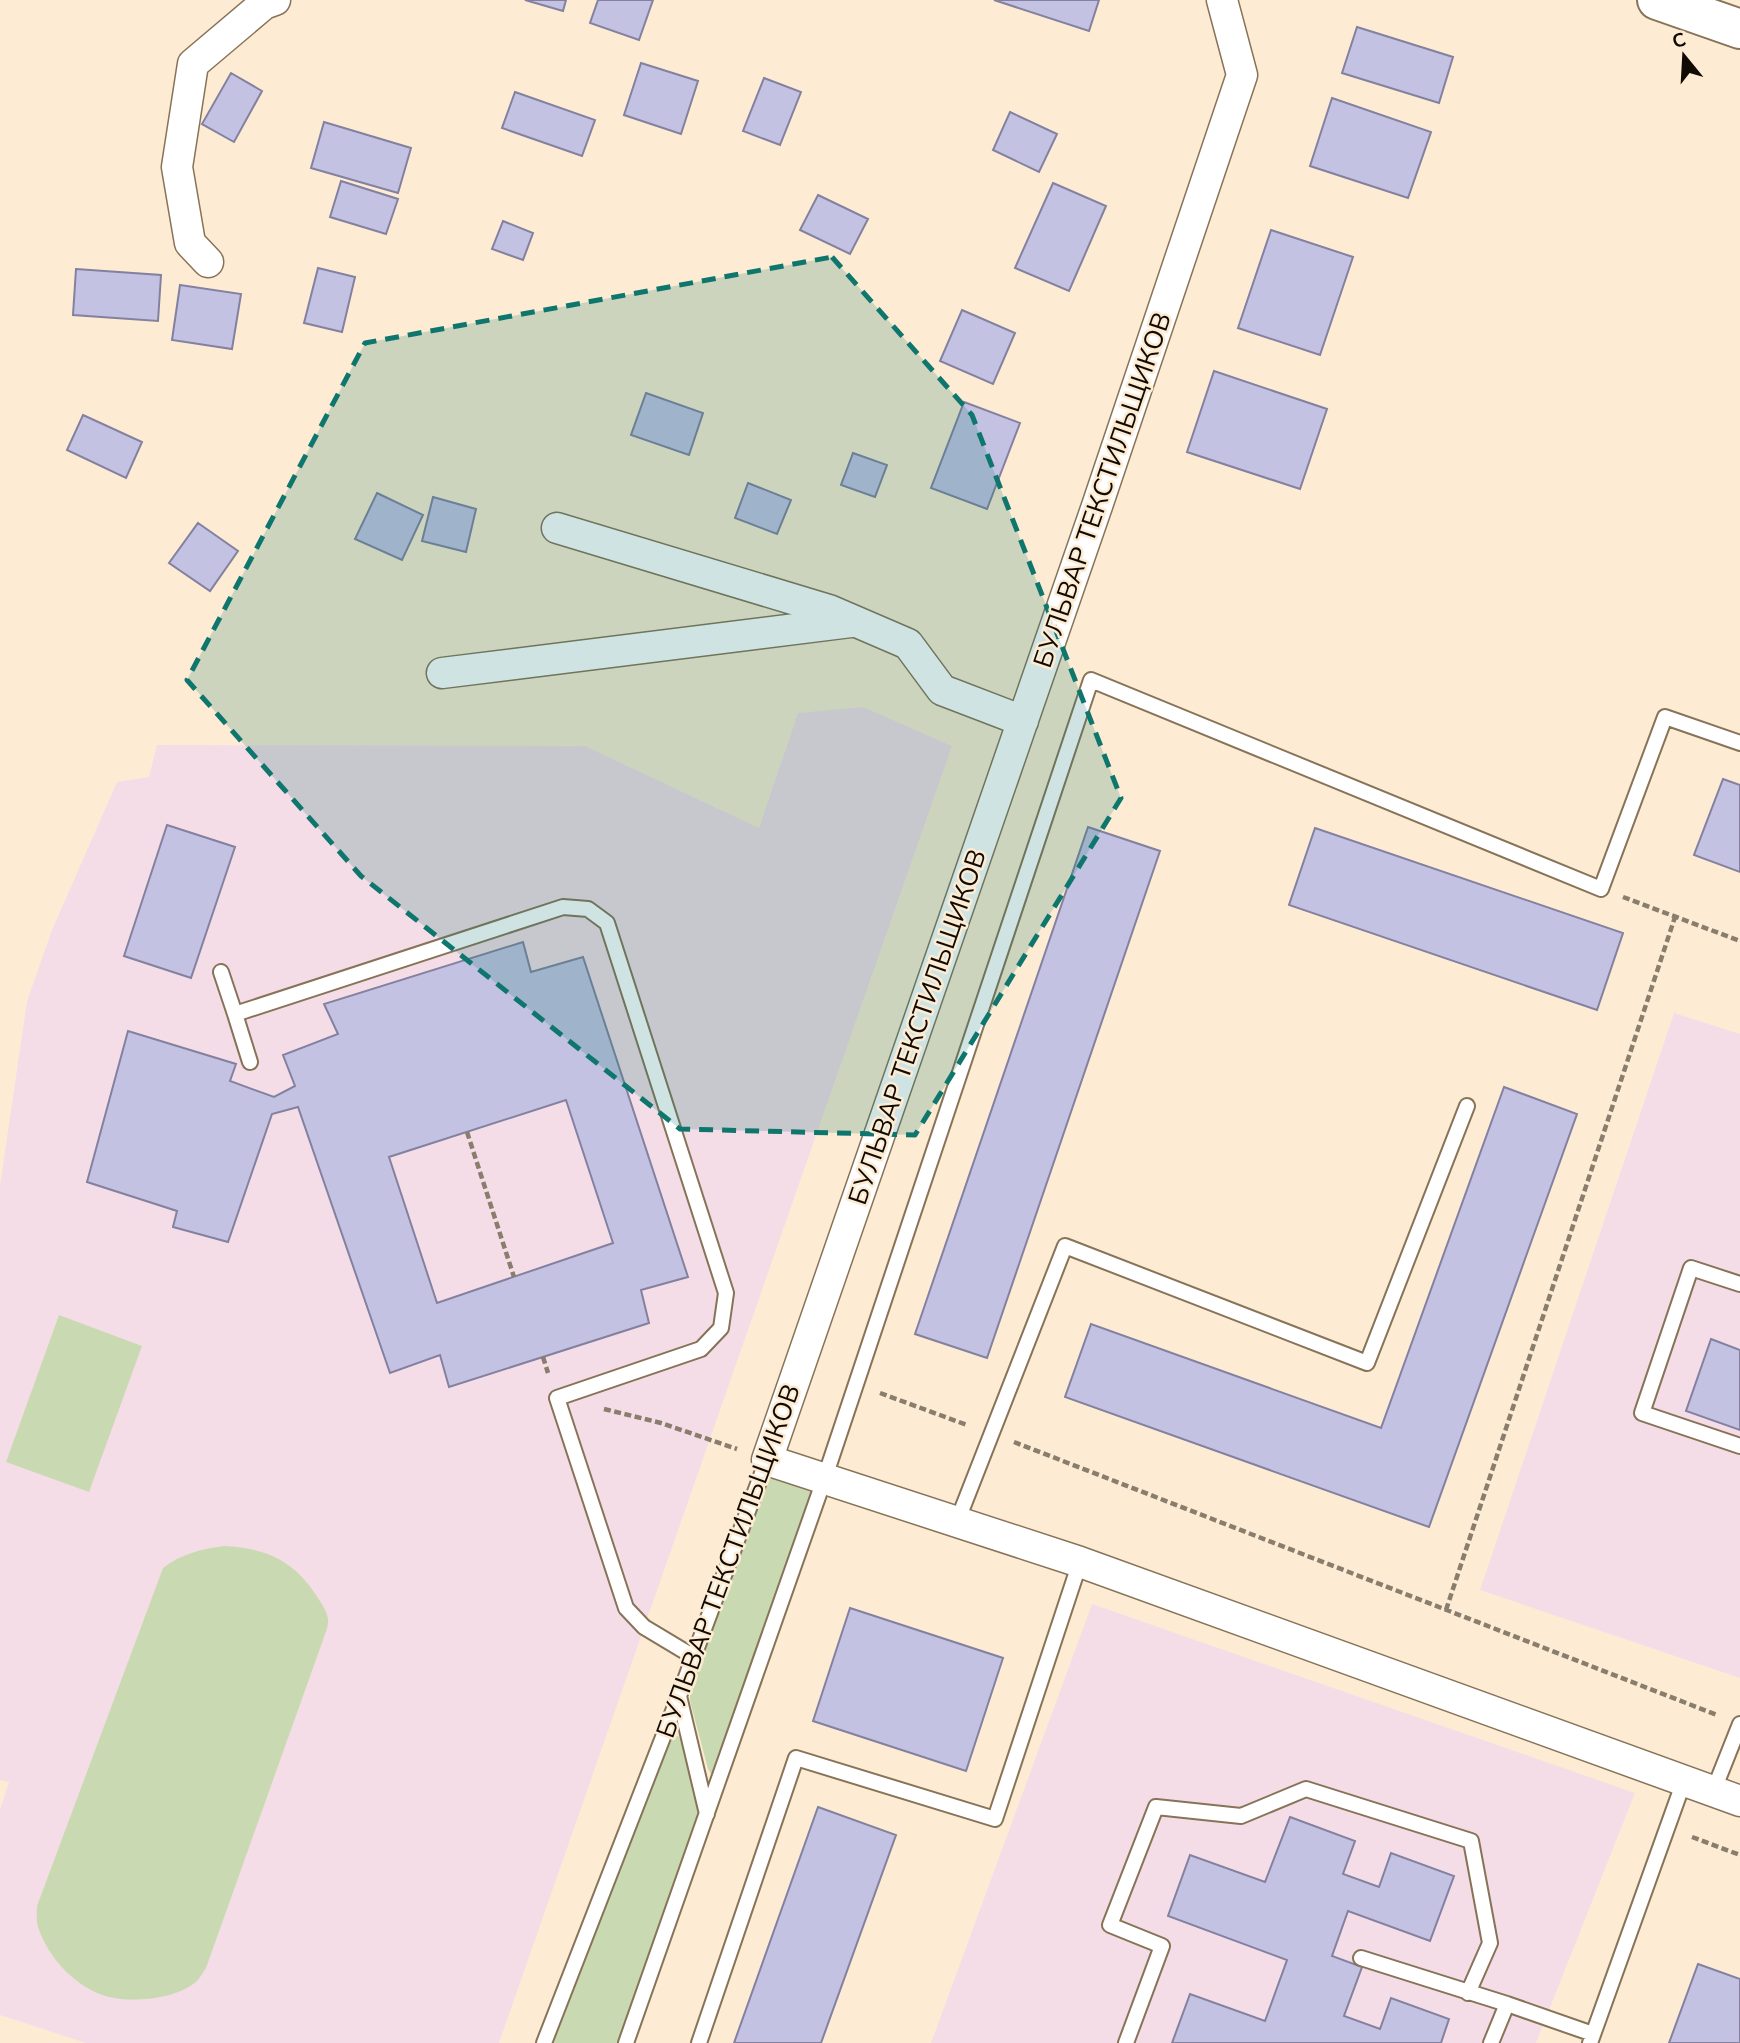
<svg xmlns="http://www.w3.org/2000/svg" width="1740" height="2043" font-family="Mulish,sans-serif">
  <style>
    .education { fill: #f5dde7 }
    .green { fill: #c9dab2 }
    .building { fill: #c4c2e3; stroke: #83819f; stroke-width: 2; fill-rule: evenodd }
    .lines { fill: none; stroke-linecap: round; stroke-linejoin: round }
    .service-casing { stroke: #877358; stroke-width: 18 }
    .minor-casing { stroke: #877358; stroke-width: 33 }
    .primary-casing { stroke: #877358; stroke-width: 42 }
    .path { stroke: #897d6d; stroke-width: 4.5; stroke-dasharray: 7 3.5; stroke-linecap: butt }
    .service { stroke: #fff; stroke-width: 14 }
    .minor { stroke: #fff; stroke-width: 30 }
    .primary { stroke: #fff; stroke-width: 38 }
    .marked { fill: #0f766e; fill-opacity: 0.2; stroke: #0f766e; stroke-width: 5; stroke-dasharray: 14 9; stroke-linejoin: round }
    .labels { text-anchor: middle; stroke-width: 5; stroke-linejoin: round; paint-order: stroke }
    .street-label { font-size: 26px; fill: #110a02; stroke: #fdecd3 }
  </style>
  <rect width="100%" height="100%" fill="#fdecd3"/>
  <path class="education" d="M863,707L952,746L499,2043H86L0,2015V1810L9,1782L0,1780V1186L27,1001L52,930L117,782L149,777L157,745L585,746L759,828L798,713Z
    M1674,1013L1740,1034V1678L1480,1590Z
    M1092,1604L1635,1793L1536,2043H931Z"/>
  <path class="green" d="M59,1315L142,1346L89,1492L6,1462Z
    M768,1473L817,1484L714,1773L711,1774L708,1769L690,1701V1688Z
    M224,1546C264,1548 293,1559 316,1595C320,1601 327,1611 328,1619C329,1625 325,1634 323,1640L206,1968C203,1972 200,1978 197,1981C177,1999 134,2003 109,1997C77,1989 48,1958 38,1927C36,1921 37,1913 37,1906L163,1568C181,1554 201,1549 224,1546Z
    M674,1733L679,1737L684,1746L701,1813L700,1820L619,2043H550L671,1734Z"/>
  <path class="building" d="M525,0H566L563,11Z
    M598,0H653L639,40L590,23Z
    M994,0H1099L1089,31Z
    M1357,27L1453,57L1439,103L1342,73Z
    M641,63L698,81L681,134L624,115Z
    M231,73L262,91L234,142L202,124Z
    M764,78L801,92L780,145L743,131Z
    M515,92L595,120L582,156L502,128Z
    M1332,98L1431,132L1408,198L1310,166Z
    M1010,112L1057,134L1039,172L993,150Z
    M324,122L411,148L398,193L311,168Z
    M341,181L398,199L386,234L330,217Z
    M1053,183L1106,206L1069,291L1015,268Z
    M818,195L868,219L850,254L800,230Z
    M503,221L533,233L523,260L492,249Z
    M1271,230L1353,257L1320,355L1238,328Z
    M318,268L355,277L342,332L304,323Z
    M76,269L161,275L158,321L73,315Z
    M180,285L241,294L232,349L172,340Z
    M962,310L1015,333L993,384L940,361Z
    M1214,371L1327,409L1300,489L1187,452Z
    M646,393L703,413L689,455L631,435Z
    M964,402L1020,423L987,509L931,488Z
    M83,415L142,442L126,478L67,450Z
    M853,453L887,465L875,497L841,485Z
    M748,483L791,500L777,534L735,518Z
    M377,493L423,515L402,560L355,539Z
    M433,497L476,509L466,552L422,541Z
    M198,523L238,551L210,591L169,563Z
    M1723,779L1740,785V872L1694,855Z
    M167,825L235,847L191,978L124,956Z
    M1088,827L1160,851L987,1358L915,1334Z
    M1315,828L1623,933L1597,1010L1289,905Z
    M523,942L531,972L583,957L688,1277L641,1290L649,1323L449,1387L440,1355L390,1373L298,1107L272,1114L228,1242L173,1227L177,1211L87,1182L128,1031L236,1064L230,1081L274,1097L295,1086L283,1055L338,1034L324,1004ZM566,1100L613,1243L437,1303L389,1157Z
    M1504,1087L1577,1114L1429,1527L1065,1397L1091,1324L1381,1428Z
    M1711,1339L1740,1350V1430L1686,1411Z
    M850,1608L1003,1658L966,1771L813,1721Z
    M818,1807L896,1835L821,2043H734Z
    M1290,1817L1355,1841L1343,1874L1379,1887L1391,1853L1454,1876L1430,1941L1348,1911L1332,1956L1362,1967L1344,2016L1380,2029L1391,1998L1449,2019L1441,2043H1172L1190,1994L1265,2021L1287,1960L1168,1916L1190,1855L1265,1882Z
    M1698,1964L1740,1979V2043H1669Z"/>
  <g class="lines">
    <g class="service-casing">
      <path id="service" d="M221,972L235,1014L563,907L588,909L607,923L726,1293L721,1328L701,1349L557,1398L626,1608L644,1627L694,1657
        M235,1014L250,1062
        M1740,1284L1691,1268L1642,1413L1740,1446
        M957,1522L1065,1246L1367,1363L1467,1106
        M679,1696L707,1814
        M1713,1792L1740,1724
        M1361,1958L1507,2004
        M544,2043L679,1696L767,1460
        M626,2043L825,1477L1091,680L1601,889L1665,717L1740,743
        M699,2043L796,1758L995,1819L1080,1562
        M1126,2043L1162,1946L1110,1925L1156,1807L1241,1816L1306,1789L1471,1841L1490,1943L1468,1993
        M1491,2043L1507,2004L1593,2034
        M1590,2043L1684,1781"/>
    </g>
    <g class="minor-casing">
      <path id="minor" d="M1222,0L1242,75L1097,506L767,1460L1080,1562L1740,1801
        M208,262L190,243L177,167L193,64L264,4L275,0
        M557,528L829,610L908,644L942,690L1023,721
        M442,673L851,622"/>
    </g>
    <g class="primary-casing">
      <path id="primary" d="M1657,0L1740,29"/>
    </g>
    <path class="path" d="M1623,897L1740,941
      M467,1132L514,1277
      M543,1357L548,1373
      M880,1393L967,1425
      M604,1409L661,1423L737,1449
      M1014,1442L1717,1715
      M1446,1610L1675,917
      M1692,1837L1740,1855"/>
    <use href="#service" class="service"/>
    <use href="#minor" class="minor"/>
    <use href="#primary" class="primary"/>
  </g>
  <path class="marked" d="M832,257L972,415L1121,798L915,1135L680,1129L361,876L187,680L365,343Z"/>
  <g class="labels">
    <g class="street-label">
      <text transform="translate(1102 490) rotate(-71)" y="9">БУЛЬВАР ТЕКСТИЛЬЩИКОВ</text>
      <text transform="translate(917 1027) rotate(-71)" y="9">БУЛЬВАР ТЕКСТИЛЬЩИКОВ</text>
      <text transform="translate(728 1561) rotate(-70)" y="9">БУЛЬВАР ТЕКСТИЛЬЩИКОВ</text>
    </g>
  </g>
  <g transform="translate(1684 56) rotate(342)" stroke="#fdecd3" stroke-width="5" paint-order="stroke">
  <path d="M0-5L12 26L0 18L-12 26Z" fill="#110a02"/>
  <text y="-10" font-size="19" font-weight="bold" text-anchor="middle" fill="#110a02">С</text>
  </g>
</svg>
